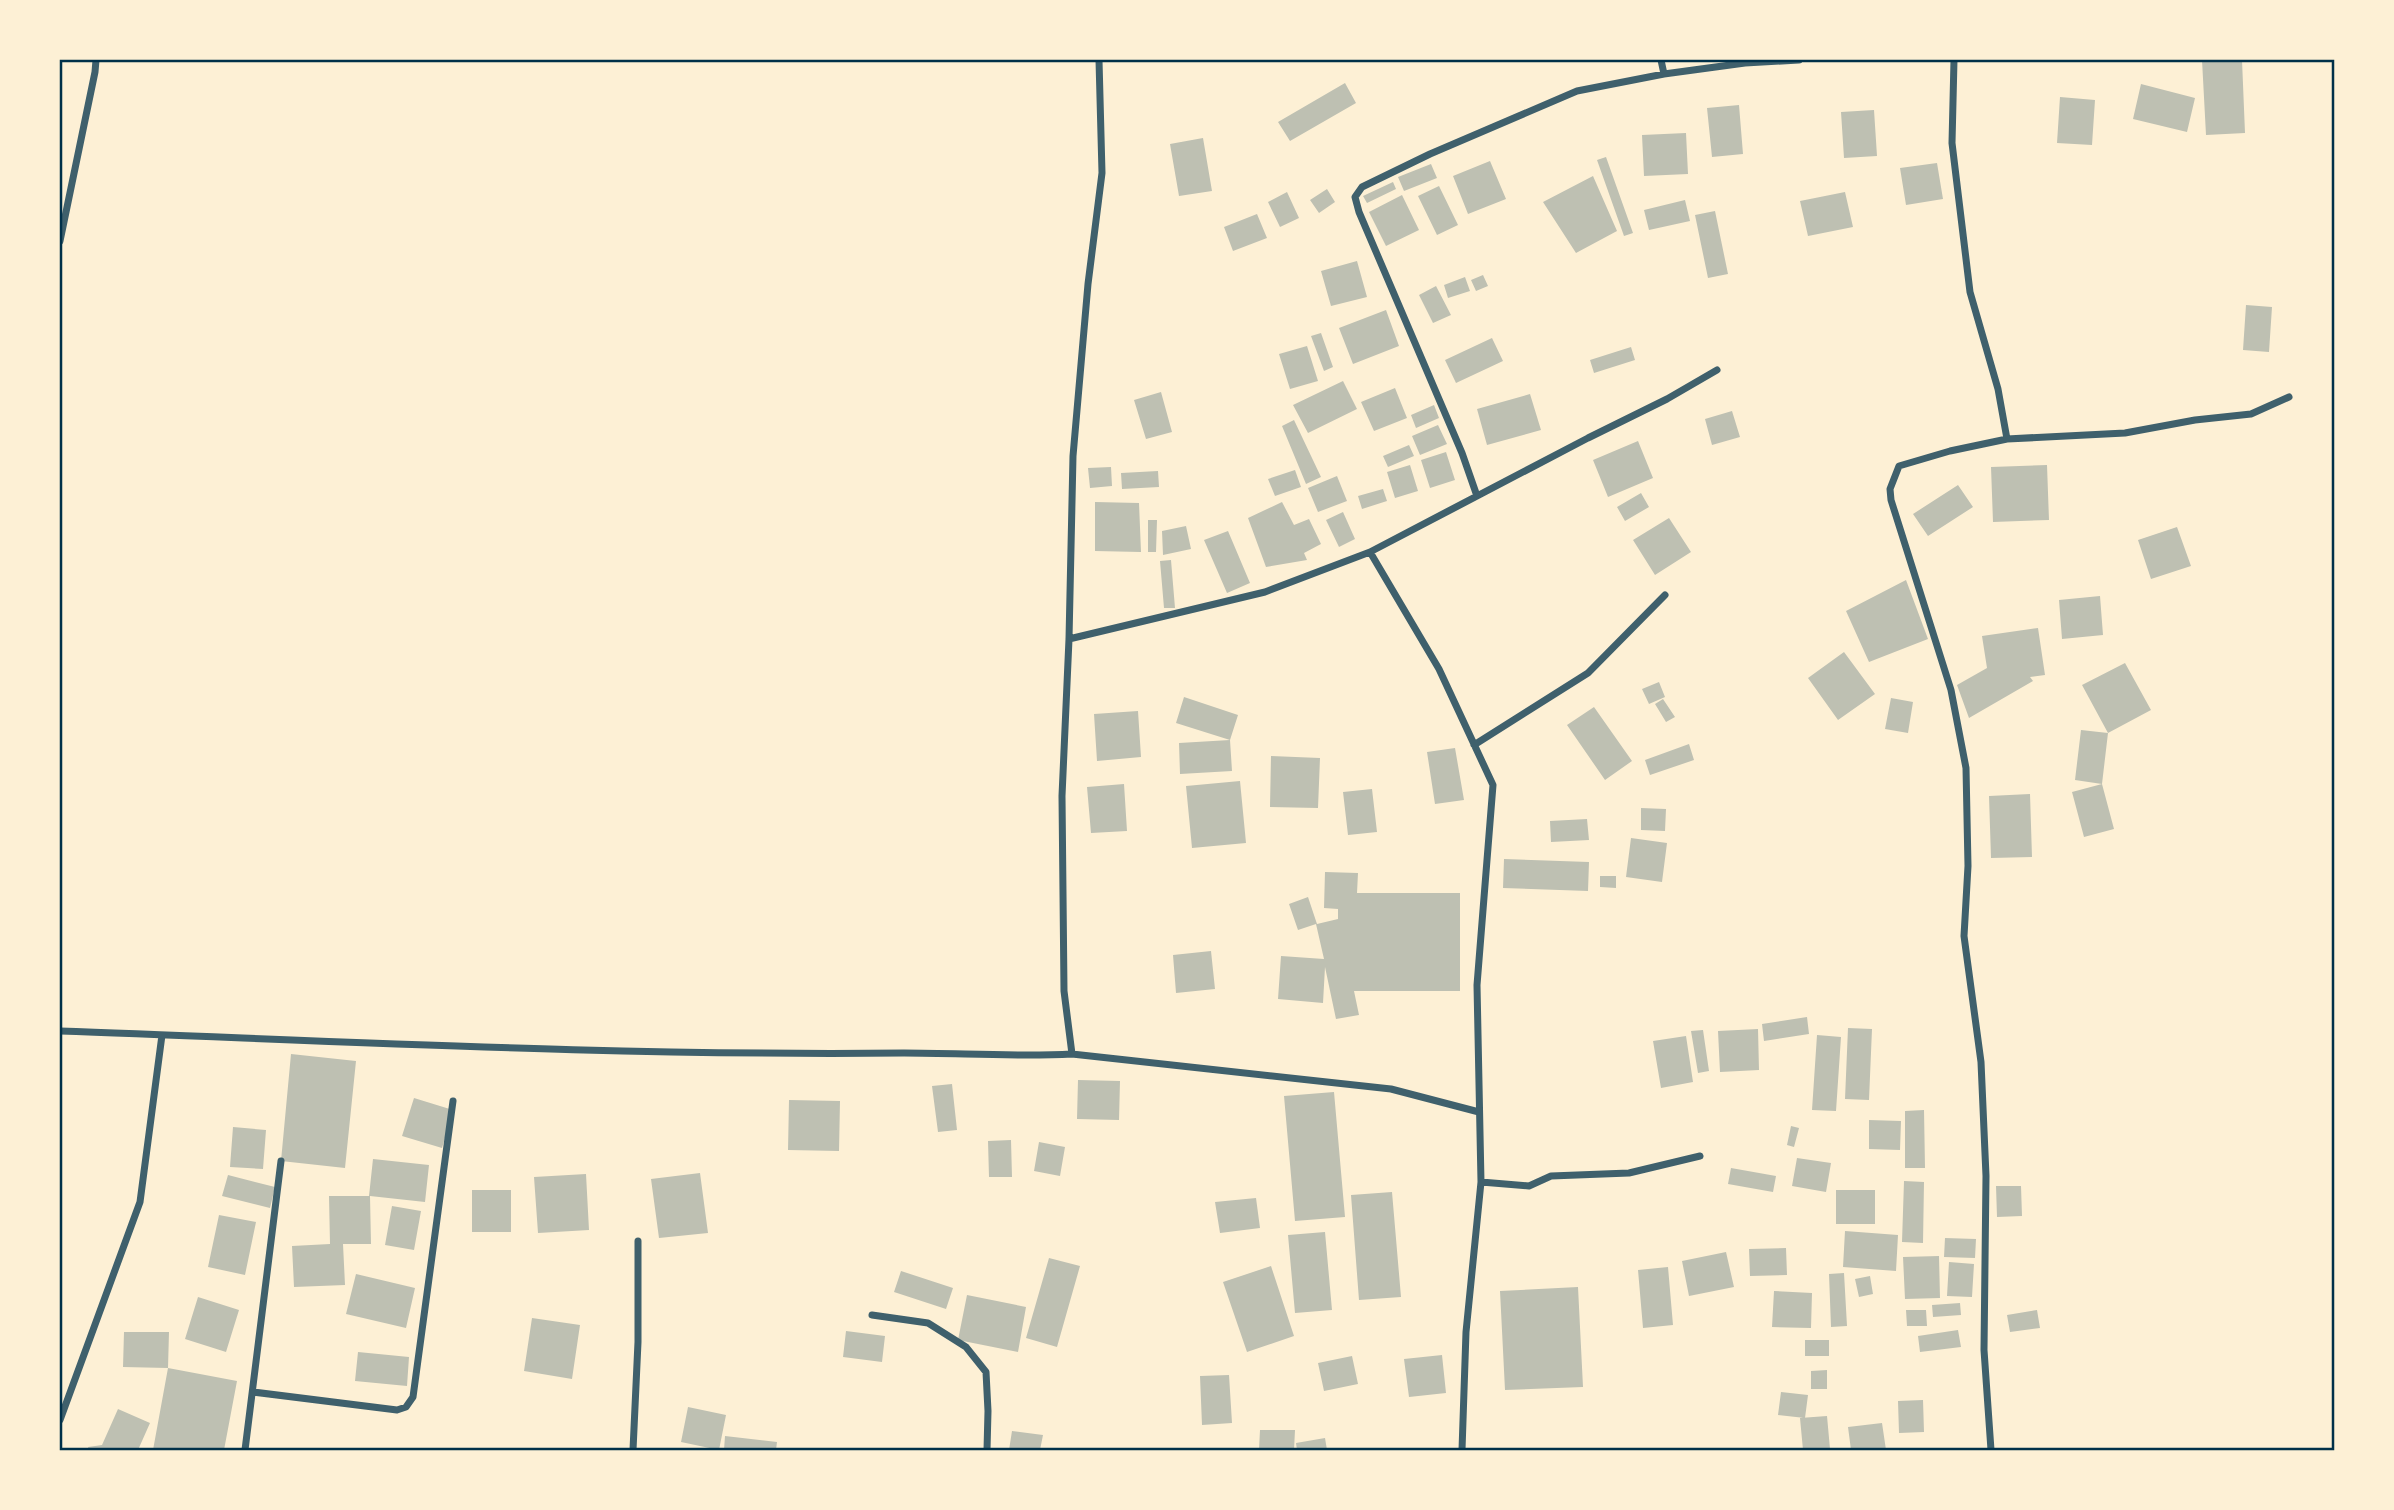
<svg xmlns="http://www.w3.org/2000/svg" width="2394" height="1510" font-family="'Titillium Web',sans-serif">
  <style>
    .building { fill: #bec0b2 }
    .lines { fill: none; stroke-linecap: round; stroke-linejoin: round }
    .minor { stroke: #3f606c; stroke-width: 7 }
    .neatline { fill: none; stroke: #003049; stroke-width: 2.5 }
  </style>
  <rect width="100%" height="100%" fill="#fdf0d5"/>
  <path class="building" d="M2202,60H2242L2245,133L2206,135Z
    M1345,83L1356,103L1290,141L1278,122Z
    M2141,84L2195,98L2187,132L2133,119Z
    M2060,97L2095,100L2092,145L2057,143Z
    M1739,105L1743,154L1712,157L1707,108Z
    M1874,110L1877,156L1844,158L1841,112Z
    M1686,133L1688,174L1644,176L1642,135Z
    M1203,138L1212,191L1179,196L1170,144Z
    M1606,157L1633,233L1624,236L1597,160Z
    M1490,161L1506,199L1468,214L1453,176Z
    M1937,163L1943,199L1906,205L1900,168Z
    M1431,164L1437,178L1404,191L1398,177Z
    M1593,176L1617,231L1576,253L1543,202Z
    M1393,182L1396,189L1367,203L1363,196Z
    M1439,186L1458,225L1437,235L1418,196Z
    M1327,189L1335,202L1319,213L1310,200Z
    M1287,192L1299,218L1280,227L1268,202Z
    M1845,192L1853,227L1808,236L1800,201Z
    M1402,195L1419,230L1386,246L1369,212Z
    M1685,200L1690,221L1649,230L1644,210Z
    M1715,211L1728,274L1708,278L1695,215Z
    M1257,214L1267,238L1233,251L1224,227Z
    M1357,261L1367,297L1331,306L1321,271Z
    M1483,275L1488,286L1476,291L1471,280Z
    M1465,277L1470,291L1448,298L1444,285Z
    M1436,286L1451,315L1433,323L1419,295Z
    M2246,305L2272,307L2269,352L2243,350Z
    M1386,310L1399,346L1353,364L1339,328Z
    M1321,333L1333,367L1324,371L1311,336Z
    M1492,338L1503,361L1456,383L1445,360Z
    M1307,346L1318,381L1290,389L1279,354Z
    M1631,347L1635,360L1594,373L1590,360Z
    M1343,381L1357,409L1308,433L1293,405Z
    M1395,388L1407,418L1374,431L1361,402Z
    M1161,392L1172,432L1146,439L1134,400Z
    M1530,394L1541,430L1487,445L1477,409Z
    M1434,405L1439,418L1416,428L1411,415Z
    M1732,411L1740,437L1712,445L1705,419Z
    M1294,420L1321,477L1306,484L1282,426Z
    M1438,425L1447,444L1420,455L1412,436Z
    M1638,441L1653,478L1608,497L1593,460Z
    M1409,445L1414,456L1388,467L1383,456Z
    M1446,452L1455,480L1430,488L1421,460Z
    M1410,465L1418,491L1395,498L1387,472Z
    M2047,465L2049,520L1993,522L1991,467Z
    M1111,467L1112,486L1090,488L1088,468Z
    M1295,470L1301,487L1275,496L1268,479Z
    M1158,471L1159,487L1122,489L1121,473Z
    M1337,476L1347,501L1318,512L1308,488Z
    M1958,485L1973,507L1928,536L1913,514Z
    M1383,489L1387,501L1362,509L1358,496Z
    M1641,493L1649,507L1625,521L1617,507Z
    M1095,502L1139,503L1141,552L1095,551Z
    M1282,502L1294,525L1309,519L1321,544L1304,553L1307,560L1266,567L1248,518Z
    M1343,512L1355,539L1339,547L1326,520Z
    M1669,518L1691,552L1655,575L1633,540Z
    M1148,520H1157L1156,552H1148Z
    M1186,526L1191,549L1163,555L1162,531Z
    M2177,527L2191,566L2151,579L2138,540Z
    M1228,531L1250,583L1227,593L1204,540Z
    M1171,560L1175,608H1164L1160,561Z
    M1906,580L1928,639L1869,662L1846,611Z
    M2100,596L2103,635L2062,639L2059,600Z
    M2038,628L2045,675L2030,677L2033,681L1969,718L1957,685L1987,668L1982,636Z
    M1844,652L1875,694L1838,720L1808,678Z
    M2125,663L2151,710L2108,733L2082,685Z
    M1659,682L1665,697L1649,704L1642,689Z
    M1184,697L1238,715L1230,740L1176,723Z
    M1891,698L1913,702L1908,733L1885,729Z
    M1663,699L1675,717L1666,722L1655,704Z
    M1594,707L1632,761L1605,780L1567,725Z
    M1138,711L1141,757L1097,761L1094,714Z
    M2081,730L2108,733L2102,784L2075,780Z
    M1230,740L1232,771L1180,774L1179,743Z
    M1689,744L1694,760L1650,775L1645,760Z
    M1455,748L1464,800L1435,804L1427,752Z
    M1271,756L1320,758L1318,808L1270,807Z
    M1240,781L1246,843L1192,848L1186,786Z
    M1124,784L1127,831L1091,833L1087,787Z
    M2102,784L2114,829L2084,837L2072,792Z
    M1372,789L1377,832L1348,835L1343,792Z
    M2030,794L2032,857L1991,858L1989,796Z
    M1641,808L1666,809L1665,831L1641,830Z
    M1587,819L1589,840L1551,842L1550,821Z
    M1631,838L1667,843L1662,882L1626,877Z
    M1504,859L1589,862L1588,891L1503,888Z
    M1325,872L1358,873L1357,893H1460V991H1354L1359,1015L1336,1019L1325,967L1323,1003L1278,999L1281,956L1324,959L1316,924L1298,930L1289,904L1308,897L1317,924L1338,919V909L1324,908Z
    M1600,876H1616V888L1600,887Z
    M1211,951L1215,989L1176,993L1173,955Z
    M1807,1017L1809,1034L1764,1041L1762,1024Z
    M1848,1028L1872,1029L1869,1100L1845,1099Z
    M1758,1029L1759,1070L1720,1072L1718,1031Z
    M1703,1030L1709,1071L1698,1073L1691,1031Z
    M1817,1035L1841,1037L1836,1111L1812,1110Z
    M1686,1036L1693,1082L1661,1088L1653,1041Z
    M291,1054L356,1061L345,1168L281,1161Z
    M1078,1080L1120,1081L1119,1120L1077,1119Z
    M952,1084L957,1130L938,1132L932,1086Z
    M1334,1092L1345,1217L1295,1221L1284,1096Z
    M414,1098L453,1110L442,1148L402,1136Z
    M789,1100L840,1101L839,1151L788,1150Z
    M1924,1110L1925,1168H1905V1111Z
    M1869,1120L1901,1121L1900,1150L1869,1149Z
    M1791,1126L1799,1128L1794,1147L1787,1145Z
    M233,1127L266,1130L263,1169L230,1167Z
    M1011,1140L1012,1177H989L988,1141Z
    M1039,1142L1065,1147L1060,1176L1034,1171Z
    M1797,1158L1831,1163L1826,1192L1792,1186Z
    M373,1159L429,1165L425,1202L370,1196L371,1244H343L345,1285L294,1287L292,1246L330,1244L329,1196H369Z
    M1731,1168L1776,1176L1773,1192L1728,1184Z
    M700,1173L708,1233L659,1238L651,1179Z
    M586,1174L589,1230L538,1233L534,1177Z
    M228,1175L275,1187L270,1208L222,1196Z
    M1904,1181L1924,1182L1923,1243L1902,1242Z
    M1996,1186H2021L2022,1216L1997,1217Z
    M472,1190H511V1232H472Z
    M1836,1190H1875V1224H1836Z
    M1392,1192L1401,1297L1359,1300L1351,1195Z
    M1256,1198L1260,1228L1220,1233L1215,1202Z
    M392,1206L421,1211L414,1250L385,1245Z
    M219,1215L256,1222L245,1275L208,1267Z
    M1845,1231L1898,1235L1896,1271L1843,1267Z
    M1325,1232L1332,1310L1295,1313L1288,1235Z
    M1945,1238L1976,1239L1975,1258L1944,1257Z
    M1786,1248L1787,1275L1750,1276L1749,1249Z
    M1726,1252L1734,1287L1689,1296L1682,1261Z
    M1939,1256L1940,1298L1905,1299L1903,1257Z
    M1049,1258L1080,1266L1057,1347L1026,1338Z
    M1949,1262L1974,1264L1972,1297L1947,1296Z
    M1271,1266L1294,1336L1247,1352L1223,1282Z
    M1668,1267L1673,1325L1643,1328L1638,1270Z
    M901,1271L953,1288L946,1309L894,1292Z
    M1844,1273L1847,1326L1831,1327L1829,1274Z
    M356,1274L415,1288L406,1328L346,1314Z
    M1870,1276L1873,1294L1859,1297L1855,1279Z
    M1578,1287L1583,1387L1505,1390L1500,1291Z
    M1774,1291L1812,1293L1811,1328L1772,1327Z
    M967,1295L1026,1307L1018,1352L958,1340Z
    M198,1297L239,1310L226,1352L185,1339Z
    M1960,1303L1961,1315L1933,1317L1932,1305Z
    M1906,1310H1926L1927,1326H1907Z
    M2037,1310L2040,1328L2010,1332L2007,1315Z
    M532,1318L580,1325L572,1379L524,1371Z
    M1958,1330L1961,1347L1920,1352L1918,1336Z
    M846,1331L885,1336L882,1362L843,1357Z
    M124,1332H169L168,1368L123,1367Z
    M1805,1340H1829V1356H1805Z
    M358,1352L409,1357L407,1386L355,1381Z
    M1442,1355L1446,1393L1409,1397L1404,1359Z
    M1352,1356L1358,1384L1324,1391L1318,1363Z
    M168,1368L237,1381L224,1450H153Z
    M1827,1370V1389H1811V1371Z
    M1229,1375L1232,1423L1202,1425L1200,1376Z
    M1781,1392L1808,1395L1805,1418L1778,1415Z
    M1923,1400L1924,1432L1899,1433L1898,1401Z
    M688,1407L726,1415L719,1450L681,1442Z
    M118,1409L150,1423L138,1450H89L88,1447L102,1445Z
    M1827,1416L1830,1449L1803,1450L1800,1418Z
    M1882,1423L1886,1450H1851L1848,1427Z
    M1260,1430H1295L1294,1450H1259Z
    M1012,1431L1043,1435L1040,1450H1009Z
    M725,1436L777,1442L776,1450H724Z
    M1325,1438L1327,1450H1297L1296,1443Z"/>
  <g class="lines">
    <path class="minor" d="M1099,60L1102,173L1088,284L1073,456L1069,639L1062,796L1064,991L1072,1054L1391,1089L1479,1112
      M1661,60L1664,74
      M1954,60L1952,143L1970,292L1998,389L2007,439
      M60,241L95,72L96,60
      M1477,496L1462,453L1359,212L1355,197L1362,187L1430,154L1577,91L1664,74L1745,63L1799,60
      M1370,552L1439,669L1493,785L1477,985L1481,1182L1466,1332L1462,1450
      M1069,639L1265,592L1370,552L1588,438L1667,399L1717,370
      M1474,745L1588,673L1665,595
      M60,1031C341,1041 622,1056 904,1053C960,1053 1016,1057 1072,1054
      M1481,1182L1529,1186L1551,1176L1629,1173L1700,1156
      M872,1315L928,1323L966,1347L986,1372L988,1411L987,1450
      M253,1392L397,1410L406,1407L413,1397L453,1101
      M60,1420L140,1202L162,1035
      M245,1450L281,1161
      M633,1450L638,1342V1241
      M1991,1450L1984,1350L1986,1176L1981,1062L1964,936L1968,866L1966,768L1951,690L1891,500L1890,489L1899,466L1950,451L2007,439L2125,433L2195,420L2251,414L2289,397"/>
  </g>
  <rect width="2394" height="1510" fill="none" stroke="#fdf0d5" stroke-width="122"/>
  <rect x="61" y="61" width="2272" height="1388" class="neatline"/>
</svg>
